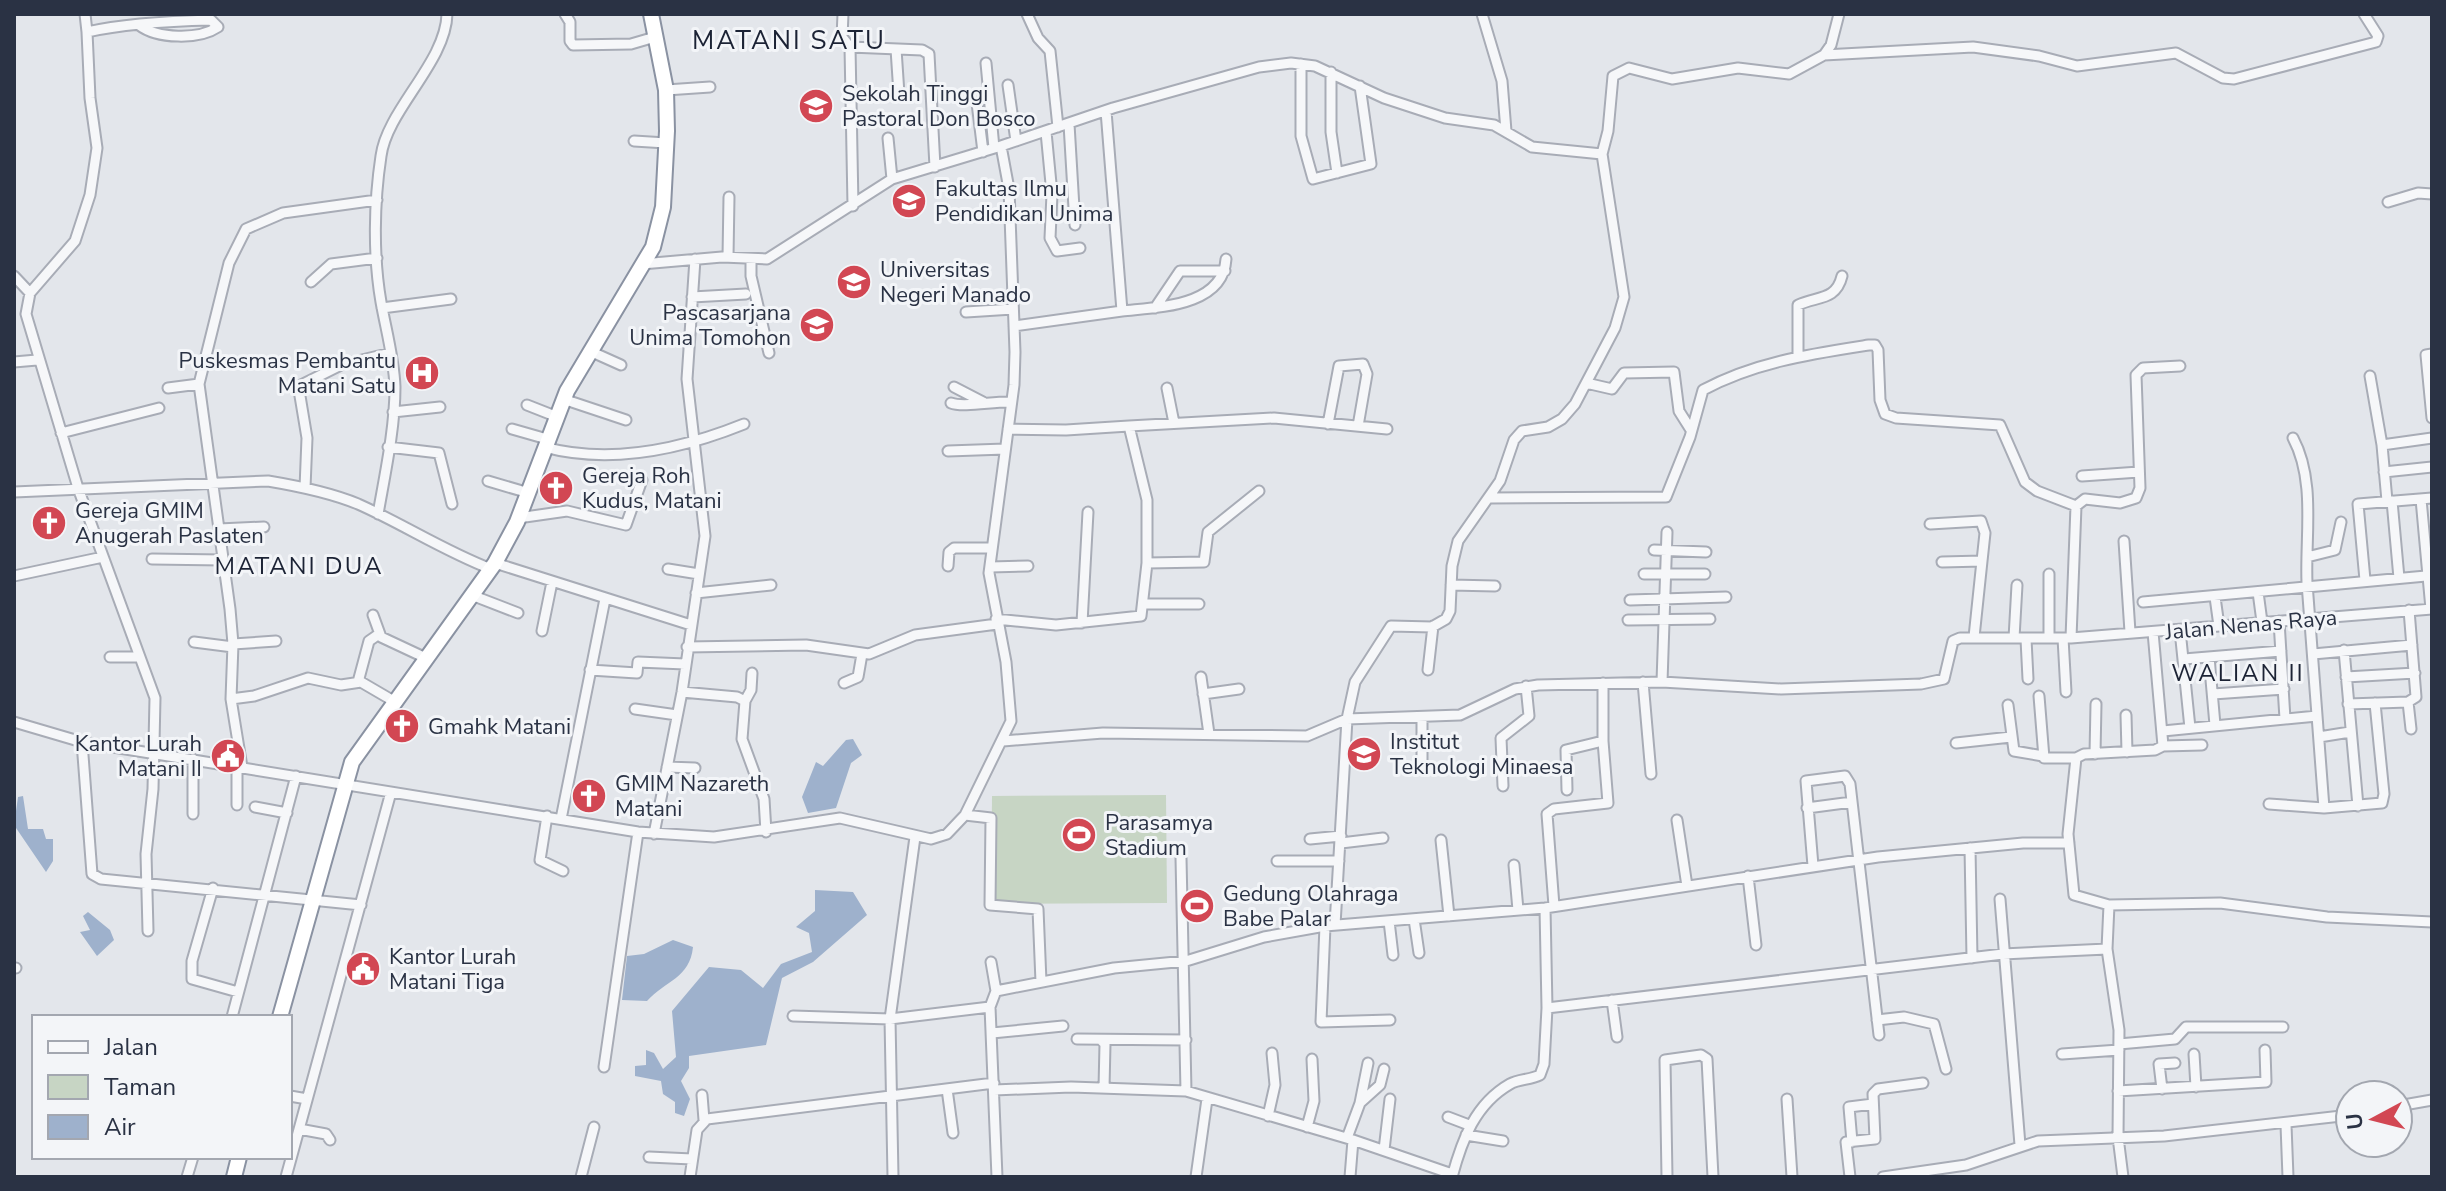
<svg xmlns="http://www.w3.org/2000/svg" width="2446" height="1191" font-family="'Nunito Sans',sans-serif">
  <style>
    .green { fill: #c7d5c4 }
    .water { fill: #9eb1cc }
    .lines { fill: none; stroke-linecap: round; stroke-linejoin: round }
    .minor-casing { stroke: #a8acb6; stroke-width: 13 }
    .highway-casing { stroke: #8a92a2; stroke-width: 18 }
    .minor { stroke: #f6f7f9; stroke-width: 9 }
    .highway { stroke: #fff; stroke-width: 14 }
    .labels { text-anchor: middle; stroke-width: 6; stroke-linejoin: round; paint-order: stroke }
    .poi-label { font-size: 22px; fill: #2a3244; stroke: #f3f5f8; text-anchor: start }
    .street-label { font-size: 22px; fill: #2a3244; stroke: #f3f5f8 }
    .neighbourhood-label { font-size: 24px; letter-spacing: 2px; fill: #1c2335; stroke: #f3f5f8 }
    .quarter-label { font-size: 26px; letter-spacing: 2px; fill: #1c2335; stroke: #f3f5f8 }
  </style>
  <rect width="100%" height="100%" fill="#e3e6eb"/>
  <path class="green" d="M1166,795L1167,903L991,904L992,796Z"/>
  <path class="water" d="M853,739L862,755L851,763L836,808L808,813L802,797L816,762L823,766L846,740Z
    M23,796L28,829H43L46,839H53V861L46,872L14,825L18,797Z
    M815,890L853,892L867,915L813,962L782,978L766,1045L689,1056V1068L681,1081L690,1099L684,1116L675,1113V1102L663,1094L661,1081L635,1076V1066L646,1065V1050L654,1053L663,1069L676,1057L672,1011L709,967L741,970L763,988L781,964L812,952L809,933L796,927L815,911Z
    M88,912L110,930L114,940L97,956L80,932L90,930L83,916Z
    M673,940L693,947C690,978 665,981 647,1001L622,1000L627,956L644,954Z"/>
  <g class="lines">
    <g class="minor-casing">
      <path id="minor" d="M85,14L87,32
        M565,14L570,22V41L573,45L631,44L655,37
        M843,14L842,37L850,47L853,206
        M1027,14L1038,38L1050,51L1058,127
        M1482,14L1502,81L1506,131
        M139,25C157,39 199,40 218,27L211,20C171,21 127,23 87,32L90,98L97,148L90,195L75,241L30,293L26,314L78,488L155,698L153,789L146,854L148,931
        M850,47L922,50L929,54L935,167
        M896,49L899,94
        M1824,55L1973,47L2039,56L2077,66L2176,53L2223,78L2234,79L2376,42L2378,36L2364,14
        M986,63L994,148
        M1301,64V136L1313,179L1371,164L1360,86
        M1331,72V132L1337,173
        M1008,85L1016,141
        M666,90L710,87
        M977,103L983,152
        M1069,124L1075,225
        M1046,132L1052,194L1050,238L1057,251L1080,248
        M888,138L892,179
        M634,141L666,143
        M1001,146L1113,108L1259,67L1291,63L1315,66L1384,98L1445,118L1494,125L1532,147L1602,154
        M2388,202L2418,193L2432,194
        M728,257L729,197
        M751,260V276L769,353
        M14,276L30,293
        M311,282L331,264L377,258
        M692,297L746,294
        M382,308L451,299
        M1155,308L1180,271H1225
        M1122,311C1157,307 1223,307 1226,259
        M966,312L1013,309
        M1014,326L1122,311L1106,111
        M592,352L621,365
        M2432,354L2426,355L2432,418
        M1798,355V305C1817,296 1836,301 1842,276
        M14,362L37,360
        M2370,376L2382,445
        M1586,383L1612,389L1624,373L1674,372L1679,411L1691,430
        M954,387L983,402
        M168,388L199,384
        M1167,388L1174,423
        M563,399L626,420
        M951,403C963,408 995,401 1011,402
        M527,405L555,416
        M393,412L440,407
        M1328,424L1339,366L1363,364L1367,374L1358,426
        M512,429L547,439
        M1008,429L1066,430L1129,426
        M61,433L159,408
        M2293,438C2316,481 2305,536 2307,583C2312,658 2319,733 2324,808
        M388,447L439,453L452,504
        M544,447C611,465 682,449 744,424
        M948,451L1005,449
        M2384,472L2432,467
        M2082,476L2139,472
        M488,481L529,493
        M305,488L307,438L299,390L301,385L341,365L391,353
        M14,492L268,481C298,486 329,492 358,504C403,524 444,551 491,569
        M1490,498L1666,497L1690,437L1703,390C1755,362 1811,354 1869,345H1875L1878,350L1880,400L1885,414L1896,418L2000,425L2025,482L2037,491L2076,506
        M2421,499L2431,609
        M2387,501L2382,445L2432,438
        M2392,501L2399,578
        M378,514C385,474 395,428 395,387C394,358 386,330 381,302C373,256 374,202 381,156C387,110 446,62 447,14
        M518,518L567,511L626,525L642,480
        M1930,524L1981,521L1985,533L1982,561
        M219,529L264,527
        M2124,541L2130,632
        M1654,550L1706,552
        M2307,557L2335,550L2341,522
        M152,559L223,560
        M1942,562L1982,561L1974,637
        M495,563L691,625
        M1147,563L1204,562L1208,532L1259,491
        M948,566L949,552L954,548H991
        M990,567L1028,566
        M668,569L699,574
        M1644,574H1705
        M14,576L103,557
        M2365,580L2358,504L2432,498
        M1451,585L1495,586
        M2258,592L2262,622
        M696,593L771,585
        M474,596L518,613
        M2215,597L2219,626
        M1630,600L1726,597
        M2143,602L2426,576
        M1145,604H1199
        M373,615L381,637L428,659
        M996,619L1056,625L1141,616L1147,563V500L1129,426L1274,418L1387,429
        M1628,620L1710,619
        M2279,621L2285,719
        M1082,623L1088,512
        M2180,630L2190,728
        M542,631L552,582
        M2014,638L2017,585
        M2049,638V574
        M2063,638L2066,692
        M2071,638L2076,506L2085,499L2120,503L2136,498L2140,488L2136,375L2143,368L2180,366
        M2026,639L2028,679
        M194,642L233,647
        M233,644L276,641
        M687,647L806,645L869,654L915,635L997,624
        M2344,650L2358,806
        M2313,654L2412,645
        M110,657H140
        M2209,657L2215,725
        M2184,659L2281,651
        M590,670L637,673L638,662L685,664
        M1428,670L1433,626
        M1201,677L1209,734
        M2346,677L2415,673
        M358,682L369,641L379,634
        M1643,682L1651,774
        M1662,682L1667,532
        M844,683L858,677L862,654
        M682,692L737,697L745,701L742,739L764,799L766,832
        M1203,694L1239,689
        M2213,694L2284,689
        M2039,696L2044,758H2076
        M231,699L254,696L308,678L341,685L361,682L397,703
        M745,701L751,690L752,673
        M2408,702L2411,729
        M2348,704L2408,702L2416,697L2409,610
        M2008,705L2014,751L2043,756
        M635,709L677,715
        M2126,715L2127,752
        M14,722L82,742L638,832L714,837L840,818L931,839L947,834L965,815L1011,721L1006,662L989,573L1014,385L1015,352L1009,189L1001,146L892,179L767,259L722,257L642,264
        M2163,731L2317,716
        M2319,737L2350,732
        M1003,741L1103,733L1307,736L1347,719L1460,715L1515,689L1538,685L1662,682L1781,689L1921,684L1944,679L1953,641L1960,638H2071L2432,609
        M82,742L92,874L101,879L361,905
        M1956,743L2011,737
        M2163,746L2202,745
        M2095,754L2096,704
        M193,759V814
        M242,767L231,699L233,644L230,609L199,384L229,263L246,229L283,213L377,200
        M667,767L695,768
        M1422,768V717
        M1503,786L1501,738L1529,716L1526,686
        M1567,790L1566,750L1603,741V683
        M2269,804L2324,808L2382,803L2384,794L2375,703
        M237,805V766
        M255,807L287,813
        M1807,808L1852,802
        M965,815L991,818L990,905L1038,909L1041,982
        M547,816L540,860L563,871
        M561,819L605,599
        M1677,820L1687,886
        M654,834L682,692L705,536L687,379L695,259
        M1310,839L1341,836
        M1441,840L1449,916
        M1341,843L1383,838
        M1970,848L1972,958
        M1181,858L1186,1091
        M1277,861H1339
        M1514,865L1518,910
        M1813,866L1806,781L1845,776L1850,784L1879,1035
        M1748,876L1756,945
        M213,888L192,961V979L238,992
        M2000,899L2020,1145
        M2109,905L2220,903L2327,917L2432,922
        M1554,906L1547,814L1554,809L1608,803L1603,741
        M1545,908L1547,1008
        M1414,919L1419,953
        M1389,921L1393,955
        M1335,925L1347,719L1355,682L1391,626L1432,627L1446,619L1450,611L1452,566L1458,541L1500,481L1514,440L1522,431L1548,427L1562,419L1575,404L1615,328L1624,297L1602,154L1608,131L1613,76L1629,68L1672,79L1738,68L1789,74L1824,55L1831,45L1839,14
        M1325,926L1321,1022L1390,1020
        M991,962L996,991
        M14,968H16
        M1612,1000L1617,1037
        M793,1016L890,1019L990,1007
        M232,1017L296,776
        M1877,1020L1904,1017L1934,1024L1946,1069
        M992,1033L1063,1026
        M1077,1039L1186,1040
        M1101,1040L1105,1044L1104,1088
        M2119,1044L2175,1039L2186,1027H2283
        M2062,1054L2119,1050
        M2194,1054L2196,1087
        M604,1067L638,832
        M947,1089L953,1133
        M2162,1089L2159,1064L2175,1063
        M994,1090L1071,1087L1186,1091L1353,1140L1452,1174
        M2118,1091L2266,1082L2265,1050
        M702,1095L704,1120
        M290,1096L307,1099
        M1787,1099L1792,1177
        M1360,1103L1368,1063
        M2398,1106L2432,1100
        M1268,1116L1275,1085L1272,1053
        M1448,1117L1469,1125
        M2286,1125L2288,1177
        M1307,1127L1314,1101L1312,1059
        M299,1129L326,1134L330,1140
        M1466,1135L1503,1141
        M1347,1138L1360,1103L1380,1085L1384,1069
        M1852,1142L1849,1107L1873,1104
        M1384,1150L1390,1099
        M649,1157L692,1159
        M187,1177L193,1157
        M286,1177L391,792
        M581,1177L594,1127
        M690,1177L697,1130L707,1119L994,1083
        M893,1177L890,1019L915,837
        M997,1177L990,1007L996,991L1114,968L1186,961L1264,937L1325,926L1545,908L1878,857L2023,843H2069
        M1196,1177L1207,1099
        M1350,1177L1353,1140
        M1452,1177C1462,1140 1475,1104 1510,1084C1519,1079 1530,1080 1540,1075L1544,1064L1547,1008L2003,954L2107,949
        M1667,1177L1665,1060L1701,1055L1707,1059L1713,1177
        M1850,1177L1846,1142L1875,1139L1873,1094L1878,1089L1923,1083
        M1883,1177L1966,1165L2038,1141L2164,1136L2350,1115
        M2123,1177L2118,1137L2119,1030L2107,949L2109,905L2074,895L2068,834L2076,758L2084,754L2155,750L2163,746L2153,632"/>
    </g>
    <g class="highway-casing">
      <path id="highway" d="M280,1017L352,762L495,563L517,522L567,391L653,247L663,207L667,131L666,90L651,14
        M234,1177L239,1157"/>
    </g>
    <use href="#minor" class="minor"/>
    <use href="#highway" class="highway"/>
  </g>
  <defs>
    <g id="university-disc" transform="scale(1.8)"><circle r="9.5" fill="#d24753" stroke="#f3f5f8"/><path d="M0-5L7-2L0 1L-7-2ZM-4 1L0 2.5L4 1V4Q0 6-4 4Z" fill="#fff"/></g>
    <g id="hospital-disc" transform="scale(1.8)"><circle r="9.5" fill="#d24753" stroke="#f3f5f8"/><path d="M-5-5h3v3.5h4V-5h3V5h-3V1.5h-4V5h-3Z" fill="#fff"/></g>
    <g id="church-disc" transform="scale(1.8)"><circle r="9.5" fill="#d24753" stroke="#f3f5f8"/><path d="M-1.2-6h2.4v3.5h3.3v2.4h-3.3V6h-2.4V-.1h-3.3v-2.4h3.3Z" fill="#fff"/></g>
    <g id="civic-disc" transform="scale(1.8)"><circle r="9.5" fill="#d24753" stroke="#f3f5f8"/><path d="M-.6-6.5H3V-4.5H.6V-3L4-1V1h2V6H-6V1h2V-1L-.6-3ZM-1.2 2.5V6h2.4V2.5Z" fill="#fff"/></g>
    <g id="stadium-disc" transform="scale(1.8)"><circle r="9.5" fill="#d24753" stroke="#f3f5f8"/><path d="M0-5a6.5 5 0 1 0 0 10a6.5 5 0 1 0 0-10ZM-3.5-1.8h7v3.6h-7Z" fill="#fff"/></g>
  </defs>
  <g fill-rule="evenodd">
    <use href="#university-disc" x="816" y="106"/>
    <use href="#university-disc" x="909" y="201"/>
    <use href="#university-disc" x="854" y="282"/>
    <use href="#university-disc" x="817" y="325"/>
    <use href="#hospital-disc" x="422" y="373"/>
    <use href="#church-disc" x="556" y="488"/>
    <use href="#church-disc" x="49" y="523"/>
    <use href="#church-disc" x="402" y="726"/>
    <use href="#university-disc" x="1364" y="754"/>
    <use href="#civic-disc" x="228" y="756"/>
    <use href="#church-disc" x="589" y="796"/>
    <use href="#stadium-disc" x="1079" y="835"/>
    <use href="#stadium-disc" x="1197" y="906"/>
    <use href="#civic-disc" x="363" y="969"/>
  </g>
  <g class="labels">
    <g class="poi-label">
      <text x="842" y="101">Sekolah Tinggi<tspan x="842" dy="25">Pastoral Don Bosco</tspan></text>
      <text x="935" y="196">Fakultas Ilmu<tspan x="935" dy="25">Pendidikan Unima</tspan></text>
      <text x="880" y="277">Universitas<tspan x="880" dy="25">Negeri Manado</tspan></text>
      <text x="791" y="320" text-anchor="end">Pascasarjana<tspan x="791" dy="25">Unima Tomohon</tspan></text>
      <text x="396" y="368" text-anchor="end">Puskesmas Pembantu<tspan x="396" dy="25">Matani Satu</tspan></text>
      <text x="582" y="483">Gereja Roh<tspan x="582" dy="25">Kudus, Matani</tspan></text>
      <text x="75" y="518">Gereja GMIM<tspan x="75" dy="25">Anugerah Paslaten</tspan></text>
      <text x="428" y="734">Gmahk Matani</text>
      <text x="1390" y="749">Institut<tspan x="1390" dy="25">Teknologi Minaesa</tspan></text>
      <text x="202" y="751" text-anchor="end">Kantor Lurah<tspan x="202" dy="25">Matani II</tspan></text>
      <text x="615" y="791">GMIM Nazareth<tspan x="615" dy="25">Matani</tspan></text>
      <text x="1105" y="830">Parasamya<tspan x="1105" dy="25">Stadium</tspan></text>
      <text x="1223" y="901">Gedung Olahraga<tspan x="1223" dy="25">Babe Palar</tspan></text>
      <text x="389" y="964">Kantor Lurah<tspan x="389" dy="25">Matani Tiga</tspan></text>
    </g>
    <g class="street-label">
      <text transform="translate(2251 624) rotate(-5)" y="8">Jalan Nenas Raya</text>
    </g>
    <g class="neighbourhood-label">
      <text x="299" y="574">MATANI DUA</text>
      <text x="2238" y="681">WALIAN II</text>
    </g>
    <g class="quarter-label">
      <text x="789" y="49">MATANI SATU</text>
    </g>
  </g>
  <rect width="2446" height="1191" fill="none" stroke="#2a3244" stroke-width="32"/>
  <rect x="32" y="1015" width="260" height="144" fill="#f3f5f8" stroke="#a3a7b0" stroke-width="2"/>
  <rect x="48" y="1041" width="40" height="12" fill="#f6f7f9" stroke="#a3a7b0" stroke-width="2"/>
  <text x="104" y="1055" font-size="24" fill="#2a3244">Jalan</text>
  <rect x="48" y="1075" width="40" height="24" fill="#c7d5c4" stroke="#a3a7b0" stroke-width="2"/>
  <text x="104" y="1095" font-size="24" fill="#2a3244">Taman</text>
  <rect x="48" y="1115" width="40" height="24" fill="#9eb1cc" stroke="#a3a7b0" stroke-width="2"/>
  <text x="104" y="1135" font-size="24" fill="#2a3244">Air</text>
  <g transform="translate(2374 1119) rotate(263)"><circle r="38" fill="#f3f5f8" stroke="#a3a7b0" stroke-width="2"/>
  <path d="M0-6L14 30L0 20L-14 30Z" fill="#d24753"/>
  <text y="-12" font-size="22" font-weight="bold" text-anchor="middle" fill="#2a3244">U</text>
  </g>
</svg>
